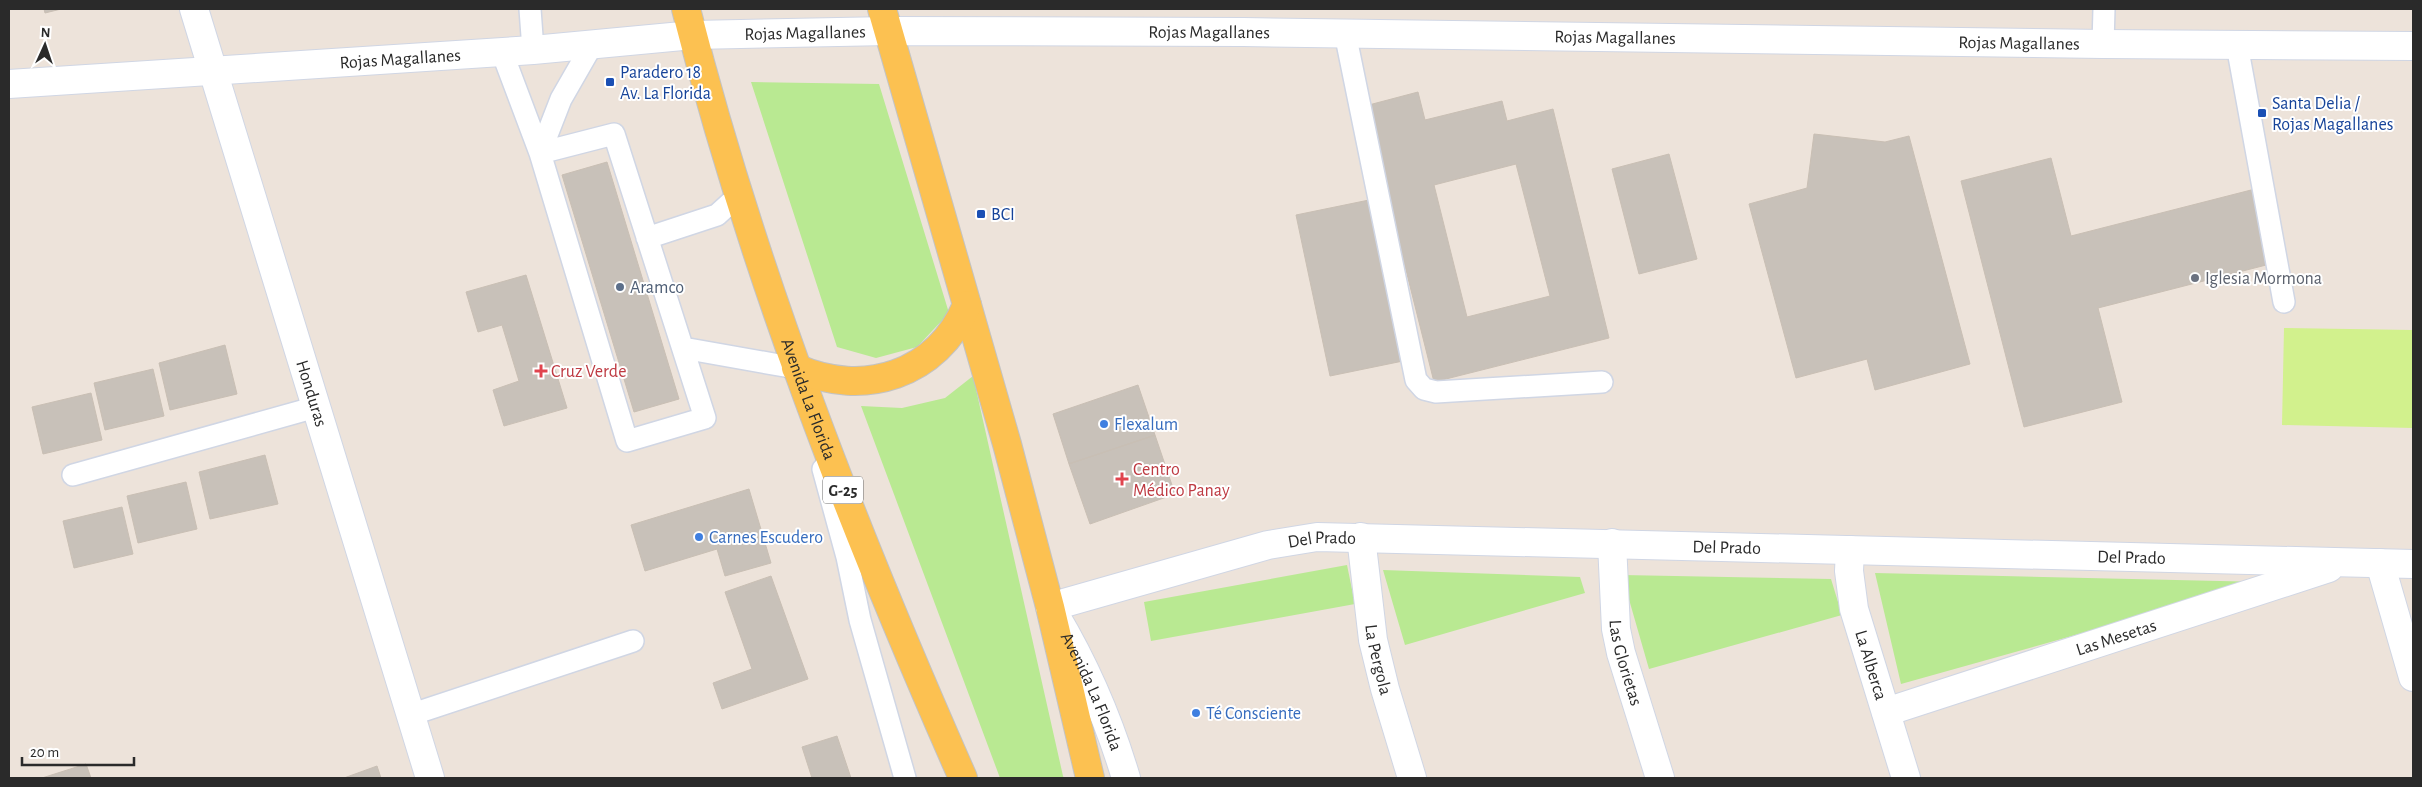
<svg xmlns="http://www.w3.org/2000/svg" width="2422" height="787" font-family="'Alegreya Sans',sans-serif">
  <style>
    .green { fill: #b9e992 }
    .pitch { fill: #d2f18d }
    .building { fill: #c8c1b9; stroke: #c9bfb4; fill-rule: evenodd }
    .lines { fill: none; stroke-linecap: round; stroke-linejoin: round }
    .lane-casing { stroke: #d0d6e4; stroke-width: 24 }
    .street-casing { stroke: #d0d6e4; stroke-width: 30 }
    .secondary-casing { stroke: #d0d6e4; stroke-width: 30 }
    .primary-casing { stroke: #c3c3c3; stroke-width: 30 }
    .lane { stroke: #fff; stroke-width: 21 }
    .street { stroke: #fff; stroke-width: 28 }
    .secondary { stroke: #fff; stroke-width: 28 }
    .primary { stroke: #fcc151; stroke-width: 28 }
    .transit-dot { fill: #1a4fb4; stroke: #fff; stroke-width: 2 }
    .worship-dot { fill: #6b7280; stroke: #fff; stroke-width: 2 }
    .service-dot { fill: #5c6f8a; stroke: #fff; stroke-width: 2 }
    .health-dot { fill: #e0444e; stroke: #fff; stroke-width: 2 }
    .shop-dot { fill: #3f7fe0; stroke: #fff; stroke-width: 2 }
    .labels { text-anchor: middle; stroke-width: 4; stroke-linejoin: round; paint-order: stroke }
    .shield { fill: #fff; stroke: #6a6a6a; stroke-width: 1 }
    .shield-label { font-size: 16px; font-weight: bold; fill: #2a2a2a }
    .street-label { font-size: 18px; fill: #2a2a2a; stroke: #fff }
    .transit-label { font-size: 18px; fill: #164399; stroke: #fff; text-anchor: start }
    .worship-label { font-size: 18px; fill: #5b616d; stroke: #fff; text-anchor: start }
    .service-label { font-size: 18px; fill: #4e5e75; stroke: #fff; text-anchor: start }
    .health-label { font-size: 18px; fill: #be3a42; stroke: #fff; text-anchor: start }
    .shop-label { font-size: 18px; fill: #366cbe; stroke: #fff; text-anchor: start }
  </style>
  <rect width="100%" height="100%" fill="#ede3da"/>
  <path class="green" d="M751,82L879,84L949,313L917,347L876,358L837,347Z
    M973,376L1063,776L1064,778H1000L861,406L902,408L945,398Z
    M1347,565L1355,604L1151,641L1144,602Z
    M1383,570L1580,577L1585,593L1405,645Z
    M1875,573L2264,582L1901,684Z
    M1622,575L1831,579L1842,615L1649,669Z"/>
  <path class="pitch" d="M2284,328L2413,330V428L2282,425Z"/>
  <path class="building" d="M44,9H61L45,13Z
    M1418,92L1425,120L1502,101L1507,121L1553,109L1609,338L1434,382L1365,106ZM1516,164L1550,296L1467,317L1434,185Z
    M1814,134L1885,142L1909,136L1970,364L1875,390L1867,359L1796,378L1749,204L1807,188Z
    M1669,154L1697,259L1639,274L1612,169Z
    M2051,158L2071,236L2255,189L2274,263L2098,308L2122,402L2024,427L1961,181Z
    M607,162L679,399L634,412L562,175Z
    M1369,200L1403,361L1330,376L1296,215Z
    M526,275L567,408L504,426L493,390L519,381L502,325L478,332L466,292Z
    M225,345L237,394L170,410L159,363Z
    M153,369L164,416L105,430L94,383Z
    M1138,385L1155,435L1069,464L1053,414Z
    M91,393L102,440L43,454L32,407Z
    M1155,435L1175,494L1090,524L1069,464Z
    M265,455L278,504L210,519L199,472Z
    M186,482L197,529L138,543L127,496Z
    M749,489L771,563L725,576L717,549L645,571L631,525Z
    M122,507L133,554L74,568L63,521Z
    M771,576L808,679L722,709L713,683L752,669L725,592Z
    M837,736L851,778H812L802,747Z
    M86,764L91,778H42Z
    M377,766L381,778H344Z"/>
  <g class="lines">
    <g class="lane-casing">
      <path id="lane" d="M530,9L533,50
        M1345,33L1416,380L1424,389L1436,392L1602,382
        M2103,44L2104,9
        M2237,45L2284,302
        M502,52L540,153
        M614,134L705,418L627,441L540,153Z
        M540,153L561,99L592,45
        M647,238L717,215L739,195
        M683,348L796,368L800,382
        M823,469L847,557L860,620L905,778
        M73,475L316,407
        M410,715L633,641"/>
    </g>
    <g class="street-casing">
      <g id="street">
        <path id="s1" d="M194,9L430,778"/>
        <path id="s2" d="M1361,537L1373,640L1385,689L1412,778"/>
        <path id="s3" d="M1612,543L1616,629L1621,653L1660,778"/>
        <path id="s4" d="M1850,550L1849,571L1854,609L1906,778"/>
        <path d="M2380,563L2413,677"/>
        <path id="s5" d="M1050,607L1268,545L1317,537L2413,564"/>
        <path id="s6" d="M1886,712L2329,568"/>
      </g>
    </g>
    <g class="secondary-casing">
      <g id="secondary">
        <path id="s7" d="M9,84L533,50L693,35L889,31L1243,32L2103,44L2413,46"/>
        <path id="s8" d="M1055,615C1086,667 1109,721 1126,778"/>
      </g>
    </g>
    <g class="primary-casing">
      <g id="primary">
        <path id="s9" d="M686,9C753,273 853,529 963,778"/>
        <path d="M882,9L1007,444L1050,607L1090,778"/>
        <path d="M796,368C864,398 937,375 967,305"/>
      </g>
    </g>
    <use href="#lane" class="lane"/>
    <use href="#street" class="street"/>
    <use href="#secondary" class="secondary"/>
    <use href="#primary" class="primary"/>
  </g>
  <g class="transit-dot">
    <rect x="605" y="77" width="10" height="10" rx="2.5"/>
    <rect x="2257" y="108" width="10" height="10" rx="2.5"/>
    <rect x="976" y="209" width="10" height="10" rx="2.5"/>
  </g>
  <circle class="worship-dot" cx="2195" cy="278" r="5"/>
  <circle class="service-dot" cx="620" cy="287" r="5"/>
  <g class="health-dot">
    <path d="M538.5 363.5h5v5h5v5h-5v5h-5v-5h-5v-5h5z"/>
    <path d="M1119.5 471.5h5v5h5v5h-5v5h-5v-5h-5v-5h5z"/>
  </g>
  <g class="shop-dot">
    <circle cx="1104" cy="424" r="5"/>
    <circle cx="699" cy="537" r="5"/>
    <circle cx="1196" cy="713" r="5"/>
  </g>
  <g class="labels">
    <rect class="shield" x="823" y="476.5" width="40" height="27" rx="4"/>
    <g class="shield-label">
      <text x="843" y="496">G-25</text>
    </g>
    <g class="street-label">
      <text dy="6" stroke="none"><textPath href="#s7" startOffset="1202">Rojas Magallanes</textPath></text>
      <text dy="6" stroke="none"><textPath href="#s7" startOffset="798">Rojas Magallanes</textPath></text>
      <text dy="6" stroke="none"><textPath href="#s7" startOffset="1608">Rojas Magallanes</textPath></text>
      <text dy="6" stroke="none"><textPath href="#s7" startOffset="2012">Rojas Magallanes</textPath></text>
      <text dy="6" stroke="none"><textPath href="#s7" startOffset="392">Rojas Magallanes</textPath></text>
      <text dy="6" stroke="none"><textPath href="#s1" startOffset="402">Honduras</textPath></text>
      <text dy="6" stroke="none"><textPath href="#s9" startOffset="409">Avenida La Florida</textPath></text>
      <text dy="6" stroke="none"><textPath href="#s5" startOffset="281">Del Prado</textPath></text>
      <text dy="6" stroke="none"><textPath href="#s5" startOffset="686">Del Prado</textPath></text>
      <text dy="6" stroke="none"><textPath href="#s5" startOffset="1091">Del Prado</textPath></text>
      <text dy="6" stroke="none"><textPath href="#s6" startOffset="242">Las Mesetas</textPath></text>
      <text dy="6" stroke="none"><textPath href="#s2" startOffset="124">La Pergola</textPath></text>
      <text dy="6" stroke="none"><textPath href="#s3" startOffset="121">Las Glorietas</textPath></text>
      <text dy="6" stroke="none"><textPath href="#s4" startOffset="118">La Alberca</textPath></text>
      <text dy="6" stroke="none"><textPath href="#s8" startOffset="85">Avenida La Florida</textPath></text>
    </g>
    <g class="transit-label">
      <text x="620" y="78">Paradero 18<tspan x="620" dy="21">Av. La Florida</tspan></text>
      <text x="2272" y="109">Santa Delia /<tspan x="2272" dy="21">Rojas Magallanes</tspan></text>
      <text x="991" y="220">BCI</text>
    </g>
    <g class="worship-label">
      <text x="2205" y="284">Iglesia Mormona</text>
    </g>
    <g class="service-label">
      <text x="630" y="293">Aramco</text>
    </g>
    <g class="health-label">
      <text x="551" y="377">Cruz Verde</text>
      <text x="1133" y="475">Centro<tspan x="1133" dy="21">Médico Panay</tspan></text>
    </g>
    <g class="shop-label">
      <text x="1114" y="430">Flexalum</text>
      <text x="709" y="543">Carnes Escudero</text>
      <text x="1206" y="719">Té Consciente</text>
    </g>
  </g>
  <rect width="2422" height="787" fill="none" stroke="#2a2a2a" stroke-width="20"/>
  <g transform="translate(45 45) rotate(3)" stroke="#ffffff" stroke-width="4" paint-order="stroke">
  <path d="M0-4L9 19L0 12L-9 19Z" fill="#2a2a2a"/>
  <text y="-8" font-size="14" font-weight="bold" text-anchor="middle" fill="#2a2a2a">N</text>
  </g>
  <path d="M22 757v8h112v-8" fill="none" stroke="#2a2a2a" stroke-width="2.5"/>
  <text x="30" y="757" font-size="15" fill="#2a2a2a" stroke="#ffffff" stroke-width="4" paint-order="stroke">20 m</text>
</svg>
